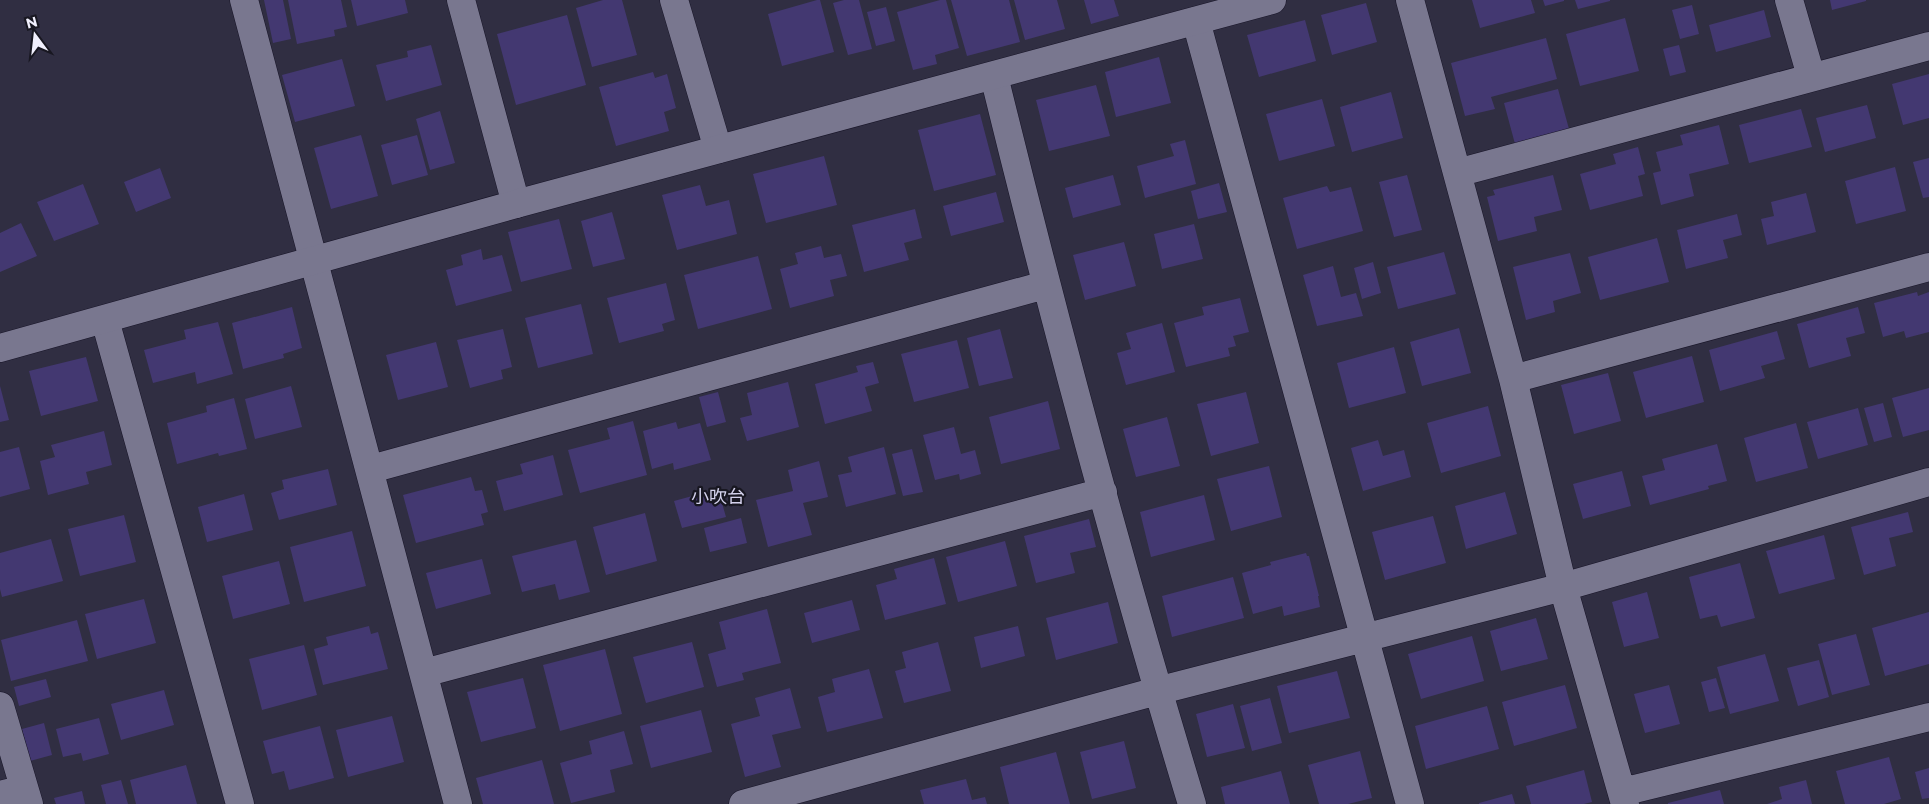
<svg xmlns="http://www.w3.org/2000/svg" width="1929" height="804" font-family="Montserrat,'Noto Sans JP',sans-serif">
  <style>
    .building { fill: #433871 }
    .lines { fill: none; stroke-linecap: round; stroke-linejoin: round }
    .street-casing { stroke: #181528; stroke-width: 29 }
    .secondary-casing { stroke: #181528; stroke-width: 29 }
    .street { stroke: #79778f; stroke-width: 28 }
    .secondary { stroke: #79778f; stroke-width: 28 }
    .labels { text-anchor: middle; stroke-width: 4.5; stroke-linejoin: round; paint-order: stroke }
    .neighbourhood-label { font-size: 18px; fill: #d4d2ec; stroke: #181721 }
  </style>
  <rect width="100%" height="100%" fill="#302e42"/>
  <path class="building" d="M264,0H283L291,39L273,43Z
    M288,0H341L347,27L334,30L335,36L297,44Z
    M351,0H405L408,13L357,26Z
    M603,0H622L637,55L592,67L576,8Z
    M817,0H820L834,52L782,66L768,14Z
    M844,0H859L872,49L848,55L833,3Z
    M940,0H946L959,48L935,55L937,64L913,70L897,12Z
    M951,0H1009L1020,42L967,56Z
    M1014,0H1057L1065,29L1025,40Z
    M1084,0H1114L1119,16L1091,24Z
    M1472,0H1531L1535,13L1480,28Z
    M1543,0H1564V1L1545,6Z
    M1575,0H1610V1L1578,9Z
    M1830,0H1866V1L1832,10Z
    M1366,3L1377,42L1332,55L1321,15Z
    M1692,5L1699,34L1680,39L1672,10Z
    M886,7L895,41L876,46L867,12Z
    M1764,10L1771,37L1716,52L1709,25Z
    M567,15L586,85L516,105L497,34Z
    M1625,18L1639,71L1580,86L1566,34Z
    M1305,20L1316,61L1259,77L1247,35Z
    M1546,38L1557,79L1491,97L1495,109L1465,116L1451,63Z
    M431,45L442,85L386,101L376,65L408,57L407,51Z
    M1679,45L1686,72L1670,76L1663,49Z
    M1159,57L1171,103L1116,117L1105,72Z
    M342,59L355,106L295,122L282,75Z
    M653,72L655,78L667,74L676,108L664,112L669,131L616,146L599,87Z
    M1929,74V118L1903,125L1892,84Z
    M1096,85L1110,136L1049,151L1036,100Z
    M1558,89L1569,129L1515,144L1504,103Z
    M1391,92L1403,138L1352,152L1340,107Z
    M1322,99L1335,146L1279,161L1266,114Z
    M1867,105L1876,138L1825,152L1816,118Z
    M1801,109L1812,147L1749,163L1739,125Z
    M440,111L455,163L430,170L416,119Z
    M980,114L996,175L934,191L918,130Z
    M1719,125L1729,164L1689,174L1694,196L1661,205L1653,173L1661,171L1656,152L1683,145L1680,135Z
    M361,135L378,196L331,209L314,148Z
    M417,135L428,175L392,185L381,145Z
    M1185,140L1196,184L1145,198L1137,166L1174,156L1170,144Z
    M1638,147L1645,174L1638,176L1643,196L1590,210L1580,174L1616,164L1613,154Z
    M824,156L837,205L766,223L753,174Z
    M1929,158V197L1923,198L1913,162Z
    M1895,167L1906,211L1856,224L1845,181Z
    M160,168L171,198L136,212L124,182Z
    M1113,175L1121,205L1073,218L1065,188Z
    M1407,175L1422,230L1394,237L1379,182Z
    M1553,175L1562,210L1534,217L1537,231L1498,241L1487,197L1495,195L1493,190Z
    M1219,183L1227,212L1198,219L1191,191Z
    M83,184L99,224L54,241L37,202Z
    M700,185L706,206L729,200L737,234L677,250L662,195Z
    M1327,186L1330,192L1351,187L1363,231L1297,249L1283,198Z
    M996,192L1004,222L951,236L943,206Z
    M1806,193L1816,232L1767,245L1761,219L1774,216L1771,202Z
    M915,209L922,238L904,243L909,260L864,272L852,225Z
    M612,212L625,259L593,267L581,221Z
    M1737,214L1742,235L1723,240L1728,258L1686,269L1677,230Z
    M559,219L572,269L521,282L508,232Z
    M21,223L37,256L0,272V233Z
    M1194,224L1203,259L1162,269L1154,234Z
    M1657,238L1669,282L1600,300L1588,257Z
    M1124,242L1136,286L1085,300L1073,255Z
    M821,246L824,258L841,254L847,276L830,280L834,296L790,308L780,269L798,264L795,253Z
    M481,249L483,260L502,255L512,291L456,306L446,270L463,265L461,255Z
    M1444,252L1456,294L1398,309L1387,267Z
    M1570,253L1581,293L1553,301L1555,312L1526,320L1513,267Z
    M758,256L772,309L698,329L684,275Z
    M1373,262L1381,293L1362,299L1354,268Z
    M1333,266L1341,297L1356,293L1363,316L1317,326L1303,275Z
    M666,283L675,320L662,324L664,331L619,343L607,298Z
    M1917,292L1918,296L1929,292V332L1906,338L1904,331L1883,337L1874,303Z
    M1240,298L1249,332L1233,336L1236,346L1228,348L1230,356L1186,367L1174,323L1204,315L1202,307Z
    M581,304L593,354L538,368L525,318Z
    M292,307L302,348L283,354L284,358L243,369L232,323Z
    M1858,307L1865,333L1846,338L1851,356L1809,368L1797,324Z
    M218,322L233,374L197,384L195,372L153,383L144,350L186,339L184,330Z
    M1162,323L1175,372L1126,385L1117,353L1131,349L1126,333Z
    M1459,328L1471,373L1422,386L1410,342Z
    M503,329L512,367L501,370L503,379L470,388L457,340Z
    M1000,329L1013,378L979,386L967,338Z
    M1777,331L1785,359L1761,366L1765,378L1720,391L1709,350Z
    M957,340L969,388L914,402L901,354Z
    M436,342L448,387L398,400L386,355Z
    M1394,347L1406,393L1349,408L1337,363Z
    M1692,356L1704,402L1646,418L1633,372Z
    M86,357L98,401L41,416L29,371Z
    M873,362L879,383L865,387L872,411L825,424L815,384L858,372L856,366Z
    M1608,373L1621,421L1574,434L1561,385Z
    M788,382L799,427L747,441L740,418L752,415L747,393Z
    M0,386L9,420L0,422Z
    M291,386L302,427L255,439L245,399Z
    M1929,388V430L1903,437L1892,398Z
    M718,392L726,422L707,427L699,397Z
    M1246,392L1259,443L1211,456L1197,404Z
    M234,398L247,449L219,456L218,453L177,464L167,423L207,412L206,406Z
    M1048,401L1060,449L1001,464L989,417Z
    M1883,403L1892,437L1874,442L1864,408Z
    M1488,406L1501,456L1441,473L1427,423Z
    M1858,408L1868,445L1818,459L1807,422Z
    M1167,417L1180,466L1136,477L1123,429Z
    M633,421L647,475L580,493L568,450L610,439L607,428Z
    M676,422L678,429L700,423L711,460L674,470L673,463L652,469L643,431Z
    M1796,423L1808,468L1756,482L1744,438Z
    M954,427L961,454L975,450L981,474L960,480L959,474L935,480L923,435Z
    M104,431L112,465L86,472L89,484L48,495L40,461L55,457L51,445Z
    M1378,440L1383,456L1404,450L1411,477L1363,491L1351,448Z
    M1717,444L1727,481L1708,486L1709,489L1650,505L1642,476L1665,470L1662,459Z
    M19,447L30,489L0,497V452Z
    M884,447L896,494L846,507L838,475L852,472L848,457Z
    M912,449L923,492L903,496L892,454Z
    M553,455L563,495L504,511L496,481L523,474L520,464Z
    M819,461L828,497L803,503L812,535L768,547L756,500L793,491L788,470Z
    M1269,466L1282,517L1231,531L1217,479Z
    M328,469L337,505L279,520L271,493L284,489L282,480Z
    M1622,471L1631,506L1583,519L1573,484Z
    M471,477L475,491L482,490L488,512L481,514L484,525L416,543L403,495Z
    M718,489L726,517L682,528L674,501Z
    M1505,492L1517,534L1466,549L1455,506Z
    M244,494L253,530L207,542L198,507Z
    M1204,495L1215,540L1151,557L1140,512Z
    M1908,512L1913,532L1889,538L1896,566L1864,575L1851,527Z
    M645,513L657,561L606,575L593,527Z
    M124,515L136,562L80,576L68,529Z
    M1433,516L1446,563L1385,580L1372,532Z
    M741,518L747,543L710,552L704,528Z
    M1089,519L1096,547L1070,553L1075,573L1036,583L1024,536Z
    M352,531L366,586L304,602L290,547Z
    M1824,535L1835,579L1779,594L1766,551Z
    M51,539L63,581L2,597L0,589V553Z
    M576,540L590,592L559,600L555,584L522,592L512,556Z
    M1005,541L1017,586L958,602L946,557Z
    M1306,553L1307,556H1309L1319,596H1318L1320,607L1284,616L1282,606L1253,614L1242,573L1271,565L1270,562Z
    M934,558L946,604L885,620L876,585L897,579L894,569Z
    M482,559L491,594L436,609L426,573Z
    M279,561L290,604L233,619L222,576Z
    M1740,563L1755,618L1721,627L1717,615L1700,619L1689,577Z
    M1233,577L1244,618L1172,637L1162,596Z
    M1647,592L1659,638L1624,647L1612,602Z
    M144,599L156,643L97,659L85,614Z
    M852,600L860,630L812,643L804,613Z
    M1108,602L1118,643L1056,660L1046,618Z
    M767,609L781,663L742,673L744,680L717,687L708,654L726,649L719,622Z
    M1929,612V664L1885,676L1872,628Z
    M1536,618L1548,659L1501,671L1490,631Z
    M77,620L88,661L11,681L1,640Z
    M369,626L371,634L378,632L388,669L323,685L314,649L328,645L326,637Z
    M1018,626L1025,656L981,668L974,637Z
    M1856,634L1870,685L1832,695L1818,644Z
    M1472,636L1484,681L1421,699L1408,654Z
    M692,642L704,687L646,703L633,657Z
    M938,642L951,691L904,703L895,671L906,668L902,652Z
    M304,645L317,695L262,710L249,659Z
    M605,649L622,714L560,731L543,665Z
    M1765,654L1779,701L1730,714L1717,667Z
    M1819,660L1829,697L1798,706L1787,668Z
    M869,669L883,718L827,732L818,697L835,692L832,679Z
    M1337,671L1350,718L1289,733L1277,686Z
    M523,678L536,728L481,742L467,692Z
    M1716,678L1725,708L1709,712L1701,682Z
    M46,679L51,697L19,706L14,687Z
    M1565,685L1577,728L1514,746L1502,702Z
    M1669,685L1680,724L1645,733L1634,694Z
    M790,688L801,728L772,735L781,767L745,777L731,724L760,716L755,698Z
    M164,690L174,725L121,740L111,704Z
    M1270,698L1282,743L1252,751L1240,706Z
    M1233,704L1245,748L1207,757L1196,714Z
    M1487,706L1499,749L1426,769L1415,726Z
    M701,710L712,752L651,768L640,726Z
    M392,716L404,762L348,777L336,730Z
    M99,718L109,754L83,761L81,753L63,757L56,729Z
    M44,723L52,755L30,761L22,729Z
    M320,726L334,778L289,790L284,771L272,774L263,741Z
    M624,731L633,764L610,770L615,792L571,803L560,763L592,754L589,741Z
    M1124,741L1136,788L1092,799L1080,752Z
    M1360,751L1372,798L1348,804H1319L1308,765Z
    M1056,752L1070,804H1009L1000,767Z
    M1889,757L1901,799L1884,804H1845L1836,771Z
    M542,760L554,804H483L476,778Z
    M186,765L197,804H136L130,780Z
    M1929,768V798L1922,799L1915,772Z
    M1584,770L1592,802L1584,804H1531L1526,786Z
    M1281,771L1290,804H1225L1221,787Z
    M966,779L972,800L985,797L987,804H924L920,790Z
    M121,780L128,804H106L101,785Z
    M1806,780L1812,804H1767L1782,799L1779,787Z
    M1720,790L1724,804H1668V803Z
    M82,791L85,804H56L54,798Z
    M1512,794L1515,804H1479V803Z"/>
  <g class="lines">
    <g class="street-casing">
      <path id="street" d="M244,0C315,268 388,536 458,804
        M461,0L516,204
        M674,0L718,149
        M1410,0L1513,379L1563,587L1625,804
        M1789,0L1811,76
        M1196,21L1410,804
        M994,76C1054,320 1119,563 1192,804
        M1457,173L1929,46
        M105,320L240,804
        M1513,379L1929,267
        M371,469L1045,285
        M424,673L1103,492
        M0,706L29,804
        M1622,792L1929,717
        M0,795L24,789
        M743,804L1157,691L1563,587L1929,482"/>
    </g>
    <g class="secondary-casing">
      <path id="secondary" d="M0,348L516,204L1272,0"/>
    </g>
    <use href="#street" class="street"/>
    <use href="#secondary" class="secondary"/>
  </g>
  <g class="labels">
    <g class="neighbourhood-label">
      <text x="718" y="503">小吹台</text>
    </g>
  </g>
  <g transform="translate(35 35) rotate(345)" stroke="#181721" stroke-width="4" paint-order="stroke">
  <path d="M0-4L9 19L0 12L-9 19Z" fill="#f1f0fd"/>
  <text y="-8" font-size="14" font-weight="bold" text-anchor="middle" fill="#f1f0fd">N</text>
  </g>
</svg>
